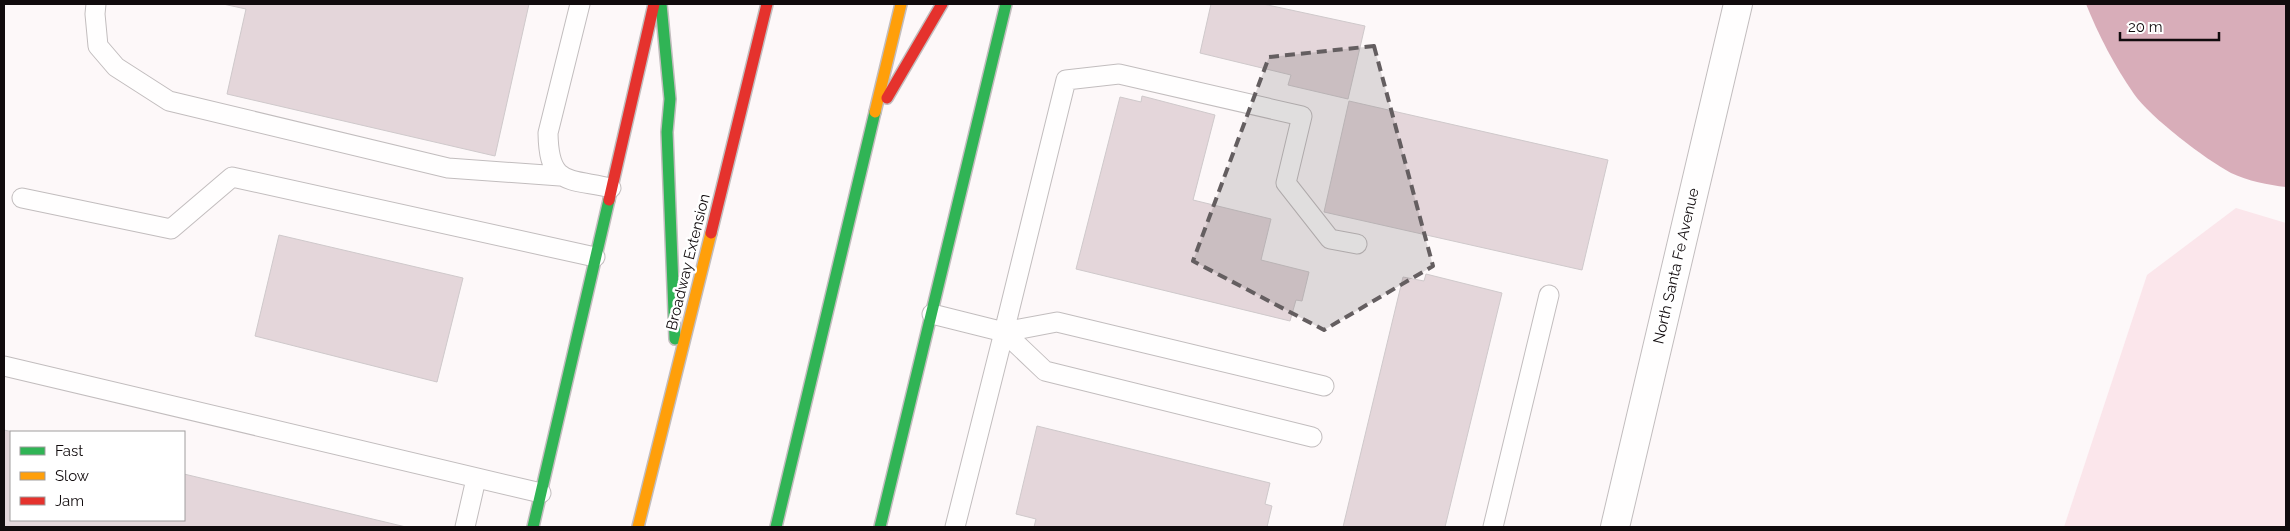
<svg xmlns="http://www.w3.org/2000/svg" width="2290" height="531" font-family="Raleway,sans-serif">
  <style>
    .green { fill: #fbe6eb }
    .water { fill: #d8adb9 }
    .building { fill: #e4d6da; stroke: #cfc9cb }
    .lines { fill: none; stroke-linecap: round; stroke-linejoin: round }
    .lane-casing { stroke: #c2bdbe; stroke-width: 21 }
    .street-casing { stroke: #c2bdbe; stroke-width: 30 }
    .fast-casing { stroke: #c2bdbe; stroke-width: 14 }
    .slow-casing { stroke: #c2bdbe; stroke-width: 14 }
    .jam-casing { stroke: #c2bdbe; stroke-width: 14 }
    .lane { stroke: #fffefe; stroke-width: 19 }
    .street { stroke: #fffefe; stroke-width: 28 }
    .fast { stroke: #30b455; stroke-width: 11 }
    .slow { stroke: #ff9f0a; stroke-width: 11 }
    .jam { stroke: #e5322d; stroke-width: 11 }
    .marked { fill: #645e60; fill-opacity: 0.2; stroke: #645e60; stroke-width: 4; stroke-dasharray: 10 6; stroke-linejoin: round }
    .labels { text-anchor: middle; stroke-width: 5; stroke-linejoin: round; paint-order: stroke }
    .street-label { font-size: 15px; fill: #110b0d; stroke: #fff }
  </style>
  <rect width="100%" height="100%" fill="#fdf8f9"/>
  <path class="green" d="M2236,208L2286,223V527H2064L2147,275Z"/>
  <path class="water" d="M2086,4H2286V187C2268,185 2248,181 2231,173C2205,159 2151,118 2134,94C2115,67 2098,34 2086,4Z"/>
  <path class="building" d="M223,4H529L495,156L227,94L246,9Z
    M1211,4H1263L1365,26L1348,99L1288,85L1291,75L1200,53Z
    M1142,96L1215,115L1193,200L1271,219L1261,260L1309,272L1302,301L1296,300L1290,321L1076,269L1120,97L1141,102Z
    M1349,101L1608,160L1582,270L1324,212Z
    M279,235L463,278L437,382L255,336Z
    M1426,274L1502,293L1445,527H1343L1403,277L1424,281Z
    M1037,426L1270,483L1265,504L1272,506L1267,527H1034L1036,519L1016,514Z
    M4,430L13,432H11V520H184V474L406,527H4Z"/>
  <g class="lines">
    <g class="lane-casing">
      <path id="lane" d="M96,4L95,14L98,46L116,67L169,101L448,168L560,176
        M580,4L548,133C549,186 567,178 611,188
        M22,198L171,229L232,177L595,257
        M932,314L1004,332L955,527
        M1004,332L1066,80L1119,74L1302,116L1286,183L1330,239L1357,244
        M1004,332L1045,371L1312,437
        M1004,332L1057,322L1324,386
        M4,366L541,493
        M465,527L476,479
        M1493,527L1549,295"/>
    </g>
    <g class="street-casing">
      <path id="street" d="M1615,527L1738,4"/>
    </g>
    <g class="fast-casing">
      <path id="fast" d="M661,4L670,99L667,132L675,339
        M533,527L609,200
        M776,527L875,112
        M880,527L1006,4"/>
    </g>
    <g class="slow-casing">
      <path id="slow" d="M875,112L901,4
        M638,527L711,233"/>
    </g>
    <g class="jam-casing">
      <path id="jam" d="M887,98L942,4
        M609,200L654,4
        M711,233L767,4"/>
    </g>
    <use href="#lane" class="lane"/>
    <use href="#street" class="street"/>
    <use href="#fast" class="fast"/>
    <use href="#slow" class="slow"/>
    <use href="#jam" class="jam"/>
  </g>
  <path class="marked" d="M1374,46L1433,266L1324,330L1193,261L1269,57Z"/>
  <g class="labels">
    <g class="street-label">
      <text transform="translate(688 262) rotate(-76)" y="5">Broadway Extension</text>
      <text transform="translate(1676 266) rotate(-77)" y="5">North Santa Fe Avenue</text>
    </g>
  </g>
  <rect width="2290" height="531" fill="none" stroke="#110b0d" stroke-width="10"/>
  <rect x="10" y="431" width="175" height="90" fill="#ffffff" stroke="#a09d9e"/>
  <rect x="20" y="447" width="25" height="8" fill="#30b455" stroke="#a09d9e"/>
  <text x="55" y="456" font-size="15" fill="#110b0d">Fast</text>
  <rect x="20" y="472" width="25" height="8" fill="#ff9f0a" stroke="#a09d9e"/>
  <text x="55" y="481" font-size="15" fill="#110b0d">Slow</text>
  <rect x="20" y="497" width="25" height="8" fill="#e5322d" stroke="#a09d9e"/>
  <text x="55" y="506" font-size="15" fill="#110b0d">Jam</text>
  <path d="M2120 32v8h99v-8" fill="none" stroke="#110b0d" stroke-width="2.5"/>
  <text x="2128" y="32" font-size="15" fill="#110b0d" stroke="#ffffff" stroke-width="4" paint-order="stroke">20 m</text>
</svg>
